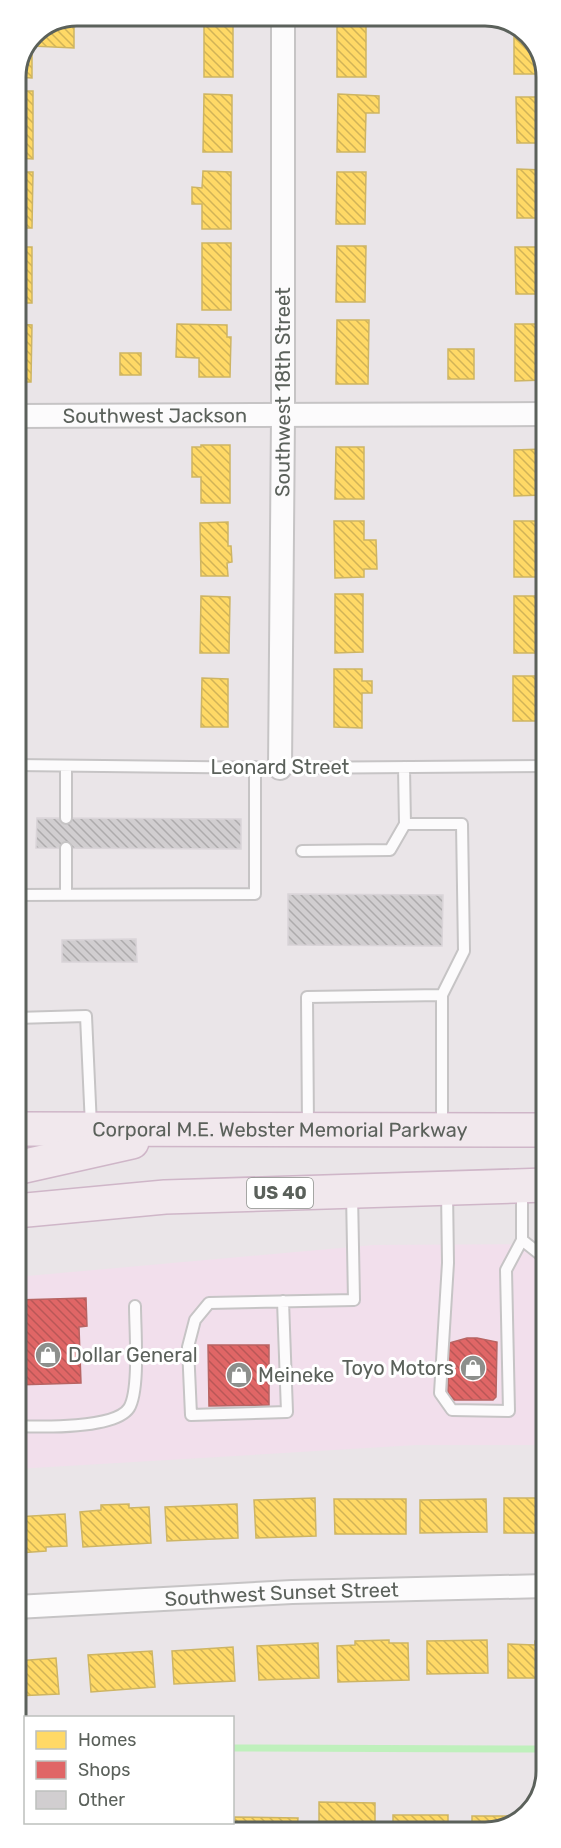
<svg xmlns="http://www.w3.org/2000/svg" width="561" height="1848" font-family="Rubik,sans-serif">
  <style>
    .commercial { fill: #f2dfec }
    .homes { fill: url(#homes-back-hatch); stroke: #ceb563; stroke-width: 1.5 }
    .shops { fill: url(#shops-back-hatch); stroke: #b86463; stroke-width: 1.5 }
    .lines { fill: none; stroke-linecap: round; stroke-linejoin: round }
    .stream { stroke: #bff0bc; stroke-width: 7 }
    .building { fill: url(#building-back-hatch); stroke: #d9d4d8; stroke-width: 1.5 }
    .lane-casing { stroke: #c6c4c5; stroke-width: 14 }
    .street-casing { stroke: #c6c4c5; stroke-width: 26 }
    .primary-casing { stroke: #cfb6c8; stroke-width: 36 }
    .lane { stroke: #fcfbfc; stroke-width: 10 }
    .street { stroke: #fcfbfc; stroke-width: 22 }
    .primary { stroke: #f1e8ed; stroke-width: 33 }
    .labels { text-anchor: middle; stroke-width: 6; stroke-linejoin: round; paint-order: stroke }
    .shield { fill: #fff; stroke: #8c908c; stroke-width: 1.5 }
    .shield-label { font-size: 18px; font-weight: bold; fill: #5b615b }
    .street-label { font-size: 20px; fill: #5b615b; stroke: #fff }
    .poi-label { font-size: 20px; fill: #5b615b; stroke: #fff; text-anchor: start }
    .rim { fill: none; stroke: #5b615b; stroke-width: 3 }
  </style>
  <defs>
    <pattern id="homes-back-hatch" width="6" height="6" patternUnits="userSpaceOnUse" patternTransform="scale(1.5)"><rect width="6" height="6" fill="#ffd966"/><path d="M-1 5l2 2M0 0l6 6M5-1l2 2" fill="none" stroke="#d1b357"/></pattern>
    <pattern id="shops-back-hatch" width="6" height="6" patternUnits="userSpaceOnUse" patternTransform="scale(1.5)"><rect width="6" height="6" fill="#e06666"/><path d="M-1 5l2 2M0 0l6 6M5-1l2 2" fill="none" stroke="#b95757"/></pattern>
    <pattern id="building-back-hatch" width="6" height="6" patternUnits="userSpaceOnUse" patternTransform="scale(1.5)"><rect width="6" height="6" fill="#d1ced0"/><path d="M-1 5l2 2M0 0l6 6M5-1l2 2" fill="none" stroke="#adabac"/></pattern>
  </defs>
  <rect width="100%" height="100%" fill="#eae5e8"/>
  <path class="commercial" d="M546,1244V1445H417L16,1469V1277L374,1245Z"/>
  <path class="homes" d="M233,19V77H204V20Z
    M337,20H366V77H337Z
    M59,22H74V48L32,46V78L15,77V73L33,33Z
    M514,25L525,30L544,63V74H514Z
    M15,91H33V159L15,158Z
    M204,94L232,95V152H203Z
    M338,94L379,96V113H366L365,152H337Z
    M516,97H543V143H517Z
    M517,169L543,170V218H517Z
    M203,171L231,172V229H202V204H192V187L202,188Z
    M15,172H33L32,228H15Z
    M337,172H366L365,224H336Z
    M202,243H231V310H202Z
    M337,246H366L365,302H336Z
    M15,247H32V303H15Z
    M515,247H542L543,294H516Z
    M337,320H369L368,384H336Z
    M15,324L32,325L31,382H15Z
    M177,324L227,325V337H231L230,377H199V358L176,357Z
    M515,324H543L544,380L515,381Z
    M448,349H474V379H448Z
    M120,353H141V375H120Z
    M201,445H230V503H201V477H192V447H201Z
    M336,447H364V499H335Z
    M543,449V495L514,496V450Z
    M334,521H364V540H376L377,569H364V577L335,578Z
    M514,521H543V577H514Z
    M228,522V546H231L232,562L227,563L228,576H201L200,523Z
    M335,594H363V652L335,653Z
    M201,596L230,597L229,653H200Z
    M514,596H543L542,653H514Z
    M334,669H362V681H372V693H362V728L334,727Z
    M513,676H542V721H513Z
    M202,678L228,679V727H201Z
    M315,1498L316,1536L256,1538L254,1500Z
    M504,1498H546V1533H504Z
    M334,1499H406V1534H335Z
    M486,1499L487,1532L420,1533V1500Z
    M129,1504V1508L149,1507L151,1543L83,1547L80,1512L101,1510V1505Z
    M237,1504L238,1538L167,1541L165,1507Z
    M65,1514L67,1546L46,1547V1551L19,1553V1550H16V1517Z
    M389,1640V1643H408L409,1680L338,1682L337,1646L355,1645V1641Z
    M487,1640L488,1673L427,1674V1641Z
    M535,1641H546L545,1678H508V1644L535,1645Z
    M318,1643L319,1678L259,1680L257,1646Z
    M233,1647L235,1681L174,1684L172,1651Z
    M152,1651L155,1687L91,1692L88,1655Z
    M56,1658L59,1694L16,1696V1661Z
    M319,1802L375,1803V1832H319Z
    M393,1815H448V1832H393Z
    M472,1816H522L497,1832H472Z
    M234,1817L298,1818L297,1832H234Z
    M87,1822H140V1832H87Z
    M158,1822H221V1832H159Z"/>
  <path class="shops" d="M86,1298L87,1326L79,1327L81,1383L16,1385V1300Z
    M467,1338H477L497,1342L496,1397L493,1400H454L448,1394L449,1343Z
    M208,1345H269V1405L209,1406Z"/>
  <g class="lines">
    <path class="stream" d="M232,1748L546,1749
      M16,1755H26"/>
  </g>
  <path class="building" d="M37,818L241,819V849L36,848Z
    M288,894L443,895L442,946L288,945Z
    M136,939L137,962H62V940Z"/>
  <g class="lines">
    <g class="lane-casing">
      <path id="lane" d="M16,765L280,768L545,766
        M404,767L405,824H462L464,951L442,995
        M66,818V766
        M66,848V894
        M302,851L390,850L405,824
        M16,895L255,894V767
        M16,1018L86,1016L91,1126
        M308,1126L307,997L442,995V1126
        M447,1190L448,1263L440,1393L452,1410L509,1411L506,1270L522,1240V1190
        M522,1240L546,1259
        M283,1301L287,1412L191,1415L188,1347L195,1320L209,1303L354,1300L352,1194
        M16,1426C40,1427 115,1429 129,1408C140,1390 135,1329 135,1306"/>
    </g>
    <g class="street-casing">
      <g id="street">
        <path id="s1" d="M15,416L545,414"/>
        <path id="s2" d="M280,768L283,416V15"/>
        <path id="s3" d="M16,1607L292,1592L546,1586"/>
      </g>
    </g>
    <g class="primary-casing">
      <g id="primary">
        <path id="s4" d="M16,1129L546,1130"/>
        <path d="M16,1168L132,1142"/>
        <path d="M16,1211L165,1197L546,1185"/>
      </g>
    </g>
    <use href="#lane" class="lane"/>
    <use href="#street" class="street"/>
    <use href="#primary" class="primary"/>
  </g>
  <defs>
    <g id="shop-disc" transform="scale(1.35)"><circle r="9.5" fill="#8d8f8c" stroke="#fff"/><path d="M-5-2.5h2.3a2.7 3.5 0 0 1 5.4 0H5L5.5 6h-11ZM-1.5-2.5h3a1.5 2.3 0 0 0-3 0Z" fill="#fff"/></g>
  </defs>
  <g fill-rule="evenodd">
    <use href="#shop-disc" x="48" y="1355"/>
    <use href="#shop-disc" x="473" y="1368"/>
    <use href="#shop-disc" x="239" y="1375"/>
  </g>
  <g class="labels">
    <rect class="shield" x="247" y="1178" width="66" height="30" rx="4.5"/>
    <g class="shield-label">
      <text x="280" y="1199">US 40</text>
    </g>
    <g class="street-label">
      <text dy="7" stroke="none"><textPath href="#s2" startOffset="376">Southwest 18th Street</textPath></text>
      <text dy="7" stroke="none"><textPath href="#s1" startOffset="140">Southwest Jackson</textPath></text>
      <text x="280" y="774">Leonard Street</text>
      <text dy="7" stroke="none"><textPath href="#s4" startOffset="264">Corporal M.E. Webster Memorial Parkway</textPath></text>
      <text dy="7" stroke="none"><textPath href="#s3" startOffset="266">Southwest Sunset Street</textPath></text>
    </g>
    <g class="poi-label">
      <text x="68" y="1362">Dollar General</text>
      <text x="454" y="1375" text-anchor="end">Toyo Motors</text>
      <text x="258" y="1382">Meineke</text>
    </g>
  </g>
  <path d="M0 0H561V1848H0ZM77 26H485A51 51 0 0 1 536 77V1771A51 51 0 0 1 485 1822H77A51 51 0 0 1 26 1771V77A51 51 0 0 1 77 26Z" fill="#fff" fill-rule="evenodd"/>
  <path class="rim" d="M77 26H485A51 51 0 0 1 536 77V1771A51 51 0 0 1 485 1822H77A51 51 0 0 1 26 1771V77A51 51 0 0 1 77 26Z"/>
  <rect x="24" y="1716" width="210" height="108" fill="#ffffff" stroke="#bdc0bd" stroke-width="1.5"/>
  <rect x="36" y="1731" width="30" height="18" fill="#ffd966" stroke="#bdc0bd" stroke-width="1.5"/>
  <text x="78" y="1746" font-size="18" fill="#5b615b">Homes</text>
  <rect x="36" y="1761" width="30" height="18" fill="#e06666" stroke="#bdc0bd" stroke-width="1.5"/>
  <text x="78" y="1776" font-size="18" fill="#5b615b">Shops</text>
  <rect x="36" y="1791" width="30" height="18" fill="#d1ced0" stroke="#bdc0bd" stroke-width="1.5"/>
  <text x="78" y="1806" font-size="18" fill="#5b615b">Other</text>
</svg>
